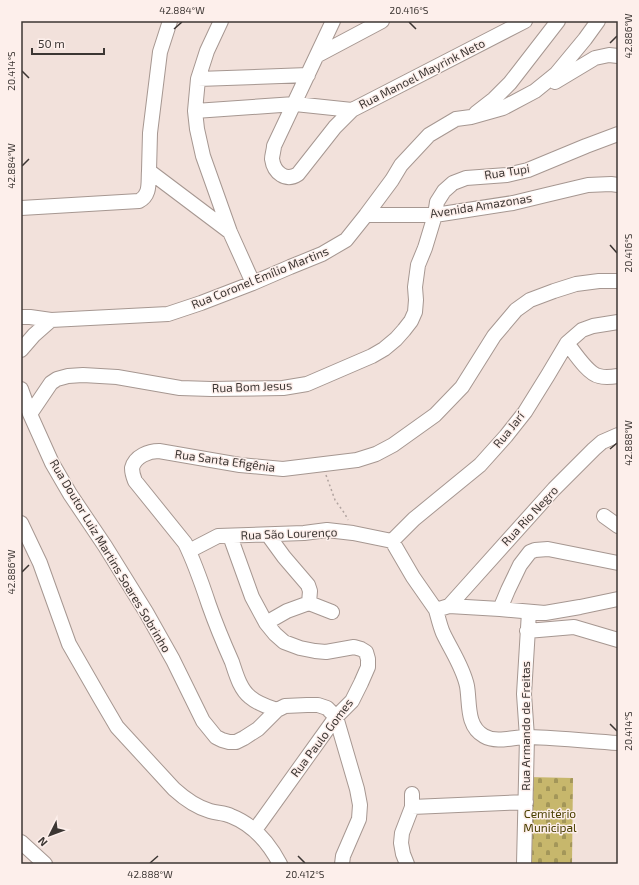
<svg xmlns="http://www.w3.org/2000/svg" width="639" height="885" font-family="'Exo 2',sans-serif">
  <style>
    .cemetery { fill: url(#cemetery-stones) }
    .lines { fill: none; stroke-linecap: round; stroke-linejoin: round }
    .minor-casing { stroke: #a69791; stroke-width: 16 }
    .path { stroke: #b1a39f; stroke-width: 1.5; stroke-dasharray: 2 3; stroke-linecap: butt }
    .minor { stroke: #fff; stroke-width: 14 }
    .ticks { fill: none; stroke: #3c3633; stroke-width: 1.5 }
    .labels { text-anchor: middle; stroke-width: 3; stroke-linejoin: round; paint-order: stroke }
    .street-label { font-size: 12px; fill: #3c3633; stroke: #fdefeb }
    .park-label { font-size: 12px; fill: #4b4000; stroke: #fdefeb }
    .neatline { fill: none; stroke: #3c3633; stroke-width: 1.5 }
    .ticks-label { font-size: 10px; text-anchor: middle; fill: #3c3633 }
  </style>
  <defs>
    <pattern id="cemetery-stones" width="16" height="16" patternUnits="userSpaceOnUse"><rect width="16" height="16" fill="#c7b76c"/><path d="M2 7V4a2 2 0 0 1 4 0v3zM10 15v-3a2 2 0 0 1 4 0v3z" fill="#a39659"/></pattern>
  </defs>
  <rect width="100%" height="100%" fill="#f2e1db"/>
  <path class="cemetery" d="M528,777L573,778L572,864H527Z"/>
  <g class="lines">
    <g class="minor-casing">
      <path id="minor" d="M170,21L160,52L150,133L149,171L230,232
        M221,21L207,51L198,79L195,111L197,129L203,156L230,232L253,283
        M333,21L274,146C274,150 272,155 272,159C274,173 286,182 298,174L335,127L352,110L525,21
        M318,55L382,21
        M198,79L308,75
        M555,82L595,58L609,55L618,56
        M195,111L295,104L352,110
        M476,113L494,99L510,83L558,21
        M21,208L139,201C151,195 148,182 149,171
        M366,215H435L513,203L546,195L588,185L611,184L618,185
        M21,317H30L51,320L168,314L201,303L253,283L290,267L322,254L346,240L366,215L392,180L401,165L429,135L456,119L471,117L503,108L535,91L556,74L585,39L598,21
        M567,343C574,352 588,374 599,376C605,378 612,377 618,376
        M21,350L34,335L51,320
        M21,389L30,414L52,463L70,494L105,546L146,612L173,660L203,721L216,737L222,740L229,742H236L244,738L258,729L277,710L285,706L307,705H318L327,708L336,717L357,789L360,805L359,819L343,856L342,864
        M30,414L51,383L57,379L68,376L83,375L117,377L180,388L211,389L283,388L307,384L372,356L384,349L396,339L404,330L411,321L415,312L416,300L415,287L418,265L425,248L435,215L437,202L444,191L453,183L466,178L507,175L528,170L586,146L618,134
        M604,516L618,526
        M21,523L40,563L69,644L100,698L117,727L174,789C185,799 196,807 210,811C217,813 225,813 231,816C254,825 269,843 280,864
        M268,535L284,557L308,585L310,591L309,603L332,612
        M230,536L252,597L266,623L275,634L284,642L300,648L315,651L326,652L354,647L361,649L366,652L368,659V667L361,683L352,701L336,717L255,830
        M392,541L414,519L480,465L506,436L525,412L548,375L567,343L582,330L593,326L618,322
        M189,551L218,536L304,533L327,530L353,533L392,541L413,577L436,610L449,606L500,609L545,613L580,607L618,599
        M449,606L554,489L594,449L602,442L618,435
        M500,609L508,590L520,565L530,552L535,550L548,549L618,563
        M436,610C438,617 440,626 443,633C451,650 463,667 467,686C470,703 466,726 484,736C498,744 515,736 529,737C559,738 588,741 618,743
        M266,623L287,611L309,603
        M527,631L574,627L618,640
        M277,710C268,707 258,704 250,697C240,689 236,674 232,662C224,644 216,625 209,605C202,584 195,563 185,543L135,481C133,476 132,472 132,468C135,456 149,451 159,451L240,465L283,469L357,460L376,454L393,445L435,415L462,387L494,336L516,310L530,300L554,291L576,284L599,281H618
        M412,807L526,802
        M21,842L45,864
        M407,864L403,854L401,843L402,833L412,807V794
        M524,864L527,737L524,694L529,612"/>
    </g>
    <path class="path" d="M326,475L335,500L345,514L348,520"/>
    <use href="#minor" class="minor"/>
  </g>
  <path class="ticks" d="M409,22L416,29M174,29L182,22M610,43L617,36M22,71L29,78M22,166L29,159M610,245L617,253M610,449L617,443M22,572L29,565M610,724L617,731M298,856L305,863M150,863L158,856"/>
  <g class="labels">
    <g class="street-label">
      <text transform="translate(422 74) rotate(-27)" y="4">Rua Manoel Mayrink Neto</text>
      <text transform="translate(507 172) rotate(-9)" y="4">Rua Tupi</text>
      <text transform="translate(481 206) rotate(-9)" y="4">Avenida Amazonas</text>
      <text transform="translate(260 278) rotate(-22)" y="4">Rua Coronel Emílio Martins</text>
      <text transform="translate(252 387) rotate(-2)" y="4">Rua Bom Jesus</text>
      <text transform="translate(509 430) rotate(-51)" y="4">Rua Jarí</text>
      <text transform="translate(225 461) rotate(8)" y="4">Rua Santa Efigênia</text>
      <text transform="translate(530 516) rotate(-47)" y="4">Rua Rio Negro</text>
      <text transform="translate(289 534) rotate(-2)" y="4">Rua São Lourenço</text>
      <text transform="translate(110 556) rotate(59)" y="4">Rua Doutor Luiz Martins Soares Sobrinho</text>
      <text transform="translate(526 726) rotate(-90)" y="4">Rua Armando de Freitas</text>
      <text transform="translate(322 738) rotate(-53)" y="4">Rua Paulo Gomes</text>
    </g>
    <g class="park-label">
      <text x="550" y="818">Cemitério<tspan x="550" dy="14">Municipal</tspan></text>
    </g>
  </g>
  <rect width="639" height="885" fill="none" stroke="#fdefeb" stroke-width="44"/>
  <g transform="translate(50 835) rotate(228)" stroke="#fdefeb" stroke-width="3" paint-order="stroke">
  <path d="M0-3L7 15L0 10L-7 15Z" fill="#3c3633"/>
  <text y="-6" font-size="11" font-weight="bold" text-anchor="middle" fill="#3c3633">N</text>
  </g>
  <path d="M32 48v6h72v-6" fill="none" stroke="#3c3633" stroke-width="2"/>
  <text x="38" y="48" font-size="12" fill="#3c3633" stroke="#fdefeb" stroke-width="3" paint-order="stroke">50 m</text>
  <rect x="22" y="22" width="595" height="841" class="neatline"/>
  <g class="ticks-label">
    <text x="182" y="14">42.884°W</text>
    <text x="409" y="14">20.416°S</text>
    <text transform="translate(628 36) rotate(-90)" y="4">42.886°W</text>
    <text transform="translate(11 71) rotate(-90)" y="4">20.414°S</text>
    <text transform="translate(11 166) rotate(-90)" y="4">42.884°W</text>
    <text transform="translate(628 253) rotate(-90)" y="4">20.416°S</text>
    <text transform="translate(628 443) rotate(-90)" y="4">42.888°W</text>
    <text transform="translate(11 572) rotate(-90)" y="4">42.886°W</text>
    <text transform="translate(628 731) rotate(-90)" y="4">20.414°S</text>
    <text x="150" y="878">42.888°W</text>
    <text x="305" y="878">20.412°S</text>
  </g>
</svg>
